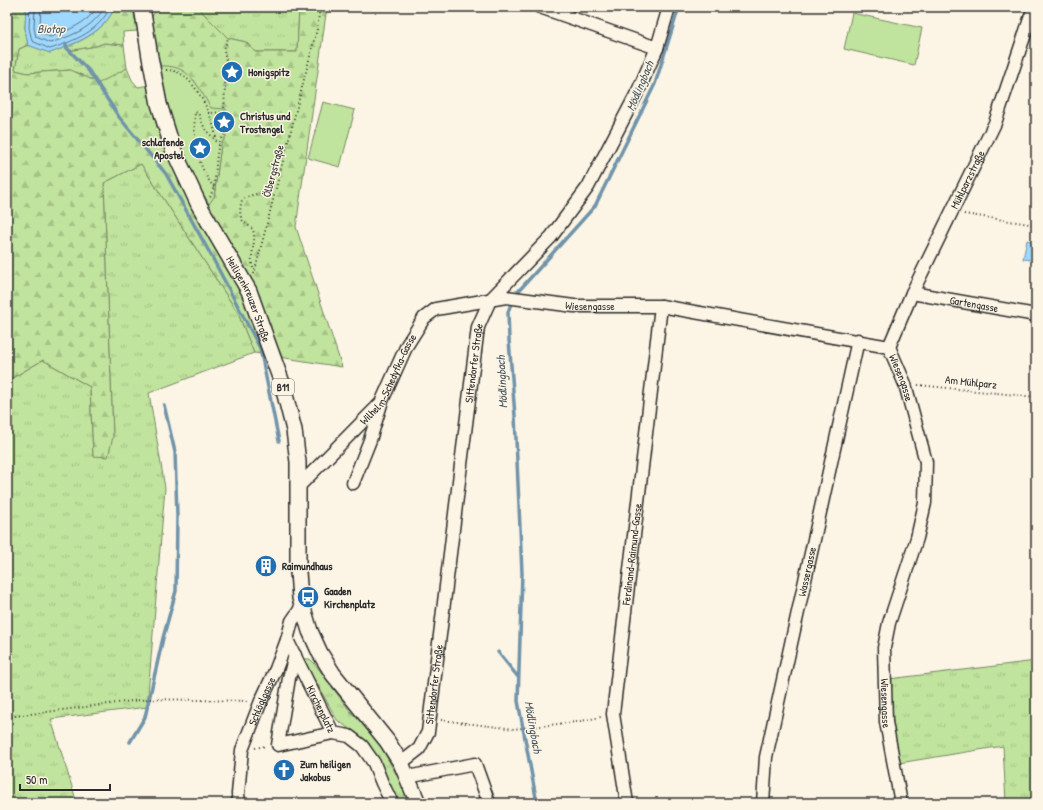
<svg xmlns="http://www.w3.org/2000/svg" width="1043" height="810" font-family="'Patrick Hand',sans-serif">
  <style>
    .grass { fill: url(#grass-tufts); stroke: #768764 }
    .forest { fill: url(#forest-firs); stroke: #768764; fill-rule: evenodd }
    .park { fill: #c0e39d; stroke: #768764 }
    .water { fill: #9ed8fe; stroke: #7093aa }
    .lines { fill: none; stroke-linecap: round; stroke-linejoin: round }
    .shore { stroke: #59707f; stroke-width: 1 }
    .stream { stroke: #7093aa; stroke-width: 3.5 }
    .minor-casing { stroke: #2b2b2b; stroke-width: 15 }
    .major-casing { stroke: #2b2b2b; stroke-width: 18 }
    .path { stroke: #2b2b2b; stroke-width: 2; stroke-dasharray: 1 3; stroke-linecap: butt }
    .minor { stroke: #fcf5e5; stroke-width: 12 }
    .major { stroke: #fcf5e5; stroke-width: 15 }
    .labels { text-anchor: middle; stroke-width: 3; stroke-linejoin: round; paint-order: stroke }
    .shield { fill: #fcf5e5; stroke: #6a6863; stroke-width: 1 }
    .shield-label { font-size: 10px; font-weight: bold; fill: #2b2b2b }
    .poi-label { font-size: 11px; font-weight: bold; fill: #2b2b2b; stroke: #fcf5e5; text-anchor: start }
    .street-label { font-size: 11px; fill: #2b2b2b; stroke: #fcf5e5 }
    .water-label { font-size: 12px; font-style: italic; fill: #485660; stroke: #fcf5e5 }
  </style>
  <defs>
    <pattern id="grass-tufts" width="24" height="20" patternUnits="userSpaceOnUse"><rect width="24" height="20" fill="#c0e39d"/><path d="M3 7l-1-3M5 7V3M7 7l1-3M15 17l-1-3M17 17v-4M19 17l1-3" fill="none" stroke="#a5c387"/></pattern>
    <pattern id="forest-firs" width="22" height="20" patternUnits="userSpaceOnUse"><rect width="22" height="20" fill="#c0e39d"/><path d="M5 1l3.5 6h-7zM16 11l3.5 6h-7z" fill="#a5c387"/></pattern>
  </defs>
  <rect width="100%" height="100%" fill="#fcf5e5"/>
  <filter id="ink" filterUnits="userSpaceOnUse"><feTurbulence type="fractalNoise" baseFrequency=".025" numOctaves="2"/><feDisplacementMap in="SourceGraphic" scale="8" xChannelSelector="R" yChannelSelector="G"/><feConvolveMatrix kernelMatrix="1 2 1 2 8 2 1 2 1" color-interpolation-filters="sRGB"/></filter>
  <g filter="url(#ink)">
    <path class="grass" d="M202,7H299L297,52H255L246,42L228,38L201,11Z
      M104,43L124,45L127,68L99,84L70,70L28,73L15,70L19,49L28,45L50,53L66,47L68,51L96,46Z
      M141,164L238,313L254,353L149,393L165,488L147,707L51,719L77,803H7V381L43,360L90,387L93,456L113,437L104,183Z
      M305,659H310L315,664L350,711L371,733L382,749L401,782L409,803H399L390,788L378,759L369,743L337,720L316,682L302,664Z
      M1036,661V803H1006L1003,746L899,763L894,734L889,679Z"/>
    <path class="forest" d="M7,7H26L25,28L28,45L19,49L15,70L28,73L71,70L99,83L127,68L132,80L138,87L149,85L137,31L123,32L124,45L104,43L96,46L68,51L66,47C87,39 105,29 115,7H133L135,20L151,18L158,7H202L201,11L228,38L246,42L255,52H297L299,7H327L296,227L342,367L254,353L238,313L141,164L104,183L113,437L108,457L93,456L90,387L43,360L7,381ZM194,80L226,136L221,145L214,197L190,171L173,128Z"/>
    <path class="park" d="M852,13L922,28L914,65L844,49Z
      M159,66C190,64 197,85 211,108L226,109L227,118L226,136L221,145L214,197L209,204L190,171L173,128Z
      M323,102L355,110L340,167L308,158Z"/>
    <path class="water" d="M26,7H115C103,34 76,43 50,53L28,45L25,28Z
      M1027,240L1035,242L1031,260L1023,259Z"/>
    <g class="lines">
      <path class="shore" d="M30,7L29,28L32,41L50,49C74,41 100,31 110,7
        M35,7L34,28L36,37L50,43C74,35 91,29 105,7
        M41,7L40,27L41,33L50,37C69,30 86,24 98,7"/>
      <path class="stream" d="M66,44V47L89,71L119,117L166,174L212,257L260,348L279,441
        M515,295L595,206L655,84L679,7
        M512,301L508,312L509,340L515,416L522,573L518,701L537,803
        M498,652L518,677
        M130,742L145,717L163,638L176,591L177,516L175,452L164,405"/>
      <g class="minor-casing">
        <g id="minor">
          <path d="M540,7L657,48"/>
          <path id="s1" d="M912,293L1036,315"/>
          <path id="s2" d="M889,347L912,293L995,123L1034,7"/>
          <path d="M353,483L370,440L381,404"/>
          <path id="s3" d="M298,487L381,403L407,345L424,318L436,309L506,297L574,306H661L889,347L905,384L926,462L925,503L917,538L889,623L884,648L886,722L901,803"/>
          <path id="s4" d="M287,640L333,733L349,736L362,746L374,763L382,783L392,803"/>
          <path d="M295,655L289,678L278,745L333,733"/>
          <path id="s5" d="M401,763L419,749L428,732L478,327L490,300L551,237L588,187L638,91L657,48L669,7"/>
          <path d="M407,777L475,764L489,803"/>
          <path id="s6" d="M239,803L238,794L242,750L261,701L276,669L287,640L292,621L303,605"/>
          <path id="s7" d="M627,803L613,714L661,306"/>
          <path id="s8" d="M763,803L766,757L858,340"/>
        </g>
      </g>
      <g class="major-casing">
        <g id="major">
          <path id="s9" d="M142,7L150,57L159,104L173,149L199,205L249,291L282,383L294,430L298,462V572L300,598L310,631L320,653L333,674L387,741L401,763L418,803"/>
        </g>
      </g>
      <path class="path" d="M166,70C172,70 176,71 181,74C198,84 215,121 216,140
        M208,113L224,112
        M214,187C197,168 193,137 195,112L198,113L205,129L219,144
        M210,197C218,180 214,161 219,145C220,140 225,136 225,130C224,122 221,120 224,112L226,60L224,50L228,38
        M964,214L1036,225
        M253,268C249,256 257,241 253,230C251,227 249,226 246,224C238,218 240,208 242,200C255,192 261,193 275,196
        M254,274L317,29L320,7
        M918,385L1036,397
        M7,717L148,699L249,701
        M441,720L514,729L576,722L601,717
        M255,748L266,746"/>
      <use href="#minor" class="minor"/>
      <use href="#major" class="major"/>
    </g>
  </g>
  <defs>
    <g id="sight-disc" transform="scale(1.15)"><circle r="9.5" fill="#1f6fb2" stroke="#fcf5e5"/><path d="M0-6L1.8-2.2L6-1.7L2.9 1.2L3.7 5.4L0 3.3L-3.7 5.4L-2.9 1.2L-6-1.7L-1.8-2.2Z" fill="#fff"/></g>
    <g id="building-disc" transform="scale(1.15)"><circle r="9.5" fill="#1f6fb2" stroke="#fcf5e5"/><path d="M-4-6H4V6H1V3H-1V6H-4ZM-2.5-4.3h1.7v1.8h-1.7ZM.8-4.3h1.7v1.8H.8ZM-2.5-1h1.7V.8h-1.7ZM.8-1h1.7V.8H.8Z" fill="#fff"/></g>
    <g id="bus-disc" transform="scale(1.15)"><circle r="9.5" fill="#1f6fb2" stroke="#fcf5e5"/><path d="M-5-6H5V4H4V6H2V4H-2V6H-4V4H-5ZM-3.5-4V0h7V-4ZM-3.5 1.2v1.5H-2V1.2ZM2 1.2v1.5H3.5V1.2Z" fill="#fff"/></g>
    <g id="church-disc" transform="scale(1.15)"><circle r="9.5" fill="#1f6fb2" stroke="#fcf5e5"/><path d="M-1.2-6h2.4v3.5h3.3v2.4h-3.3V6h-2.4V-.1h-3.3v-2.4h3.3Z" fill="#fff"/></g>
  </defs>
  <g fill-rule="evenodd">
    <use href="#sight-disc" x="232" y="72"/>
    <use href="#sight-disc" x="224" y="122"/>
    <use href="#sight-disc" x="200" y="148"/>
    <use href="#building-disc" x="266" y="566"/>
    <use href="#bus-disc" x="308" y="597"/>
    <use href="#church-disc" x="284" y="770"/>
  </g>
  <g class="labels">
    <rect class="shield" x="272" y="379" width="22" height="16" rx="3"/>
    <g class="shield-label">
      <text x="283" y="391">B11</text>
    </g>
    <g class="poi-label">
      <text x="248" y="76">Honigspitz</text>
      <text x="240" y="120">Christus und<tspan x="240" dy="13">Trostengel</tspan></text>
      <text x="184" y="146" text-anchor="end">schlafende<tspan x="184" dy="13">Apostel</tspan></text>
      <text x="282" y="570">Raimundhaus</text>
      <text x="324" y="595">Gaaden<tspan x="324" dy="13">Kirchenplatz</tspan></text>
      <text x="300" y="768">Zum heiligen<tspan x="300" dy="13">Jakobus</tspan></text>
    </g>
    <g class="street-label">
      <text transform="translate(273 171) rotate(-75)" y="4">Ölbergstraße</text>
      <text dy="4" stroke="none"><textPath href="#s2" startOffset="185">Mühlparzstraße</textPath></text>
      <text dy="4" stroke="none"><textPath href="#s9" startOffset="314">Heiligenkreuzer Straße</textPath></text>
      <text dy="4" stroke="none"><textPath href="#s1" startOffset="63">Gartengasse</textPath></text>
      <text dy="4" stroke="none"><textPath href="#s3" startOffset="384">Wiesengasse</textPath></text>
      <text dy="4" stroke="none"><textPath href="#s5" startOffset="414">Sittendorfer Straße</textPath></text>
      <text dy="4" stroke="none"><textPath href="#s3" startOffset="720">Wiesengasse</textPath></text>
      <text dy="4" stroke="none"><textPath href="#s3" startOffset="142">Wilhelm-Schedyfka-Gasse</textPath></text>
      <text transform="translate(971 382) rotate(6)" y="4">Am Mühlparz</text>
      <text dy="4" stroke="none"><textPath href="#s7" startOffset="251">Ferdinand-Raimund-Gasse</textPath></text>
      <text dy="4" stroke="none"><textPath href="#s8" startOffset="236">Wassergasse</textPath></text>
      <text dy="4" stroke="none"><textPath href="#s5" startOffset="90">Sittendorfer Straße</textPath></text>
      <text dy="4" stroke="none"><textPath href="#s6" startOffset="106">Schlöglgasse</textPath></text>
      <text dy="4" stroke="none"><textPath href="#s3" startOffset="1055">Wiesengasse</textPath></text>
      <text dy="4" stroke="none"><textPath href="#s4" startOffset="77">Kirchenplatz</textPath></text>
    </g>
    <g class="water-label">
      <text x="51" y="33">Biotop</text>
      <text transform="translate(640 86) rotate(-67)" y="4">Mödlingbach</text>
      <text transform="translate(502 382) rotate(-93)" y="4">Mödlingbach</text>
      <text transform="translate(533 727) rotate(80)" y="4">Mödlingbach</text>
    </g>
  </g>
  <rect width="1043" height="810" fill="none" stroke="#fcf5e5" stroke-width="24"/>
  <rect x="12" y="12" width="1019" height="786" fill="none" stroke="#2b2b2b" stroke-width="1.5" filter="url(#ink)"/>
  <path d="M20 784v6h90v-6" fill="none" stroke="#2b2b2b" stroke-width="2"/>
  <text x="26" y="784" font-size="12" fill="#2b2b2b" stroke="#fcf5e5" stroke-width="3" paint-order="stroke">50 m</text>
</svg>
